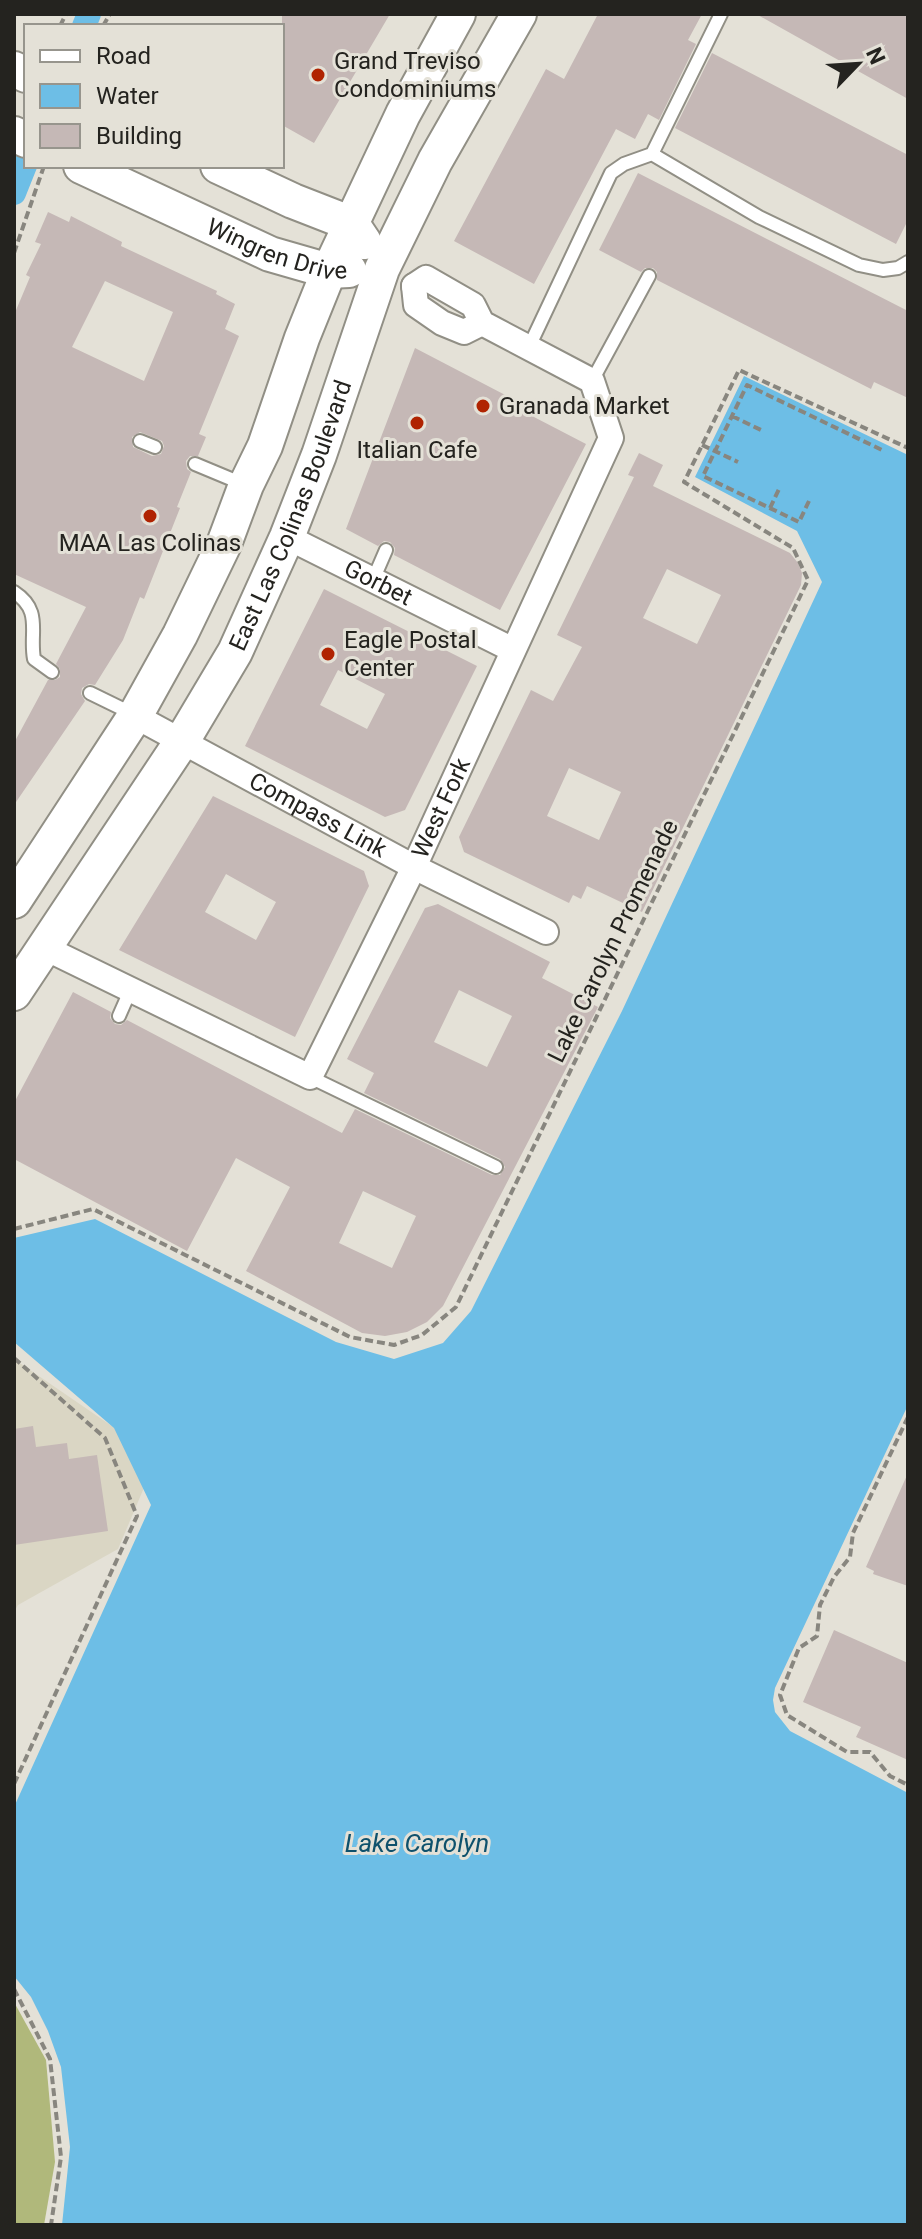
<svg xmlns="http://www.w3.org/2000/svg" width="922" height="2239" font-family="Roboto,sans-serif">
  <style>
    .built { fill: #dad6c4 }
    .green { fill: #b0b87b }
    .water { fill: #6dbee6 }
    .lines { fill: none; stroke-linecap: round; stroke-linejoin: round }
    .canal { stroke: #6dbee6; stroke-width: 24 }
    .building { fill: #c5b8b6; fill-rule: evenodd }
    .lane-casing { stroke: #918f85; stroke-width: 16 }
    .street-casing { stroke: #918f85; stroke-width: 28 }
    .secondary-casing { stroke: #918f85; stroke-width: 38 }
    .path { stroke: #88867f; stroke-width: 4; stroke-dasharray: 8 4; stroke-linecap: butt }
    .lane { stroke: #fff; stroke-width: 12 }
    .street { stroke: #fff; stroke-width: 24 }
    .secondary { stroke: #fff; stroke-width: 34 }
    .poi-dot { fill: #b02301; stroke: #e4e1d7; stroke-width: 3 }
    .labels { text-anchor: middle; stroke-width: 6; stroke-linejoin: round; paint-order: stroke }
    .poi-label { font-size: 24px; fill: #24231f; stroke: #e4e1d7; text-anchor: start }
    .street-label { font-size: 24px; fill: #24231f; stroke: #e4e1d7 }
    .water-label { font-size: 26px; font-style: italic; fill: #0e516c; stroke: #e4e1d7 }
  </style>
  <rect width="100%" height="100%" fill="#e4e1d7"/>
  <path class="built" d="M14,1359L157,1457L118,1549L18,1605L14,1612Z"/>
  <path class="green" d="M14,2002L46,2060L55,2162L44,2225H14Z"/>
  <path class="water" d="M744,376L908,455V1405L775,1688L773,1700L775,1712L790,1731L908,1793V2225H62L70,2147L61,2067L48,2031L31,1997L14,1976V1807L151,1505L114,1428L14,1342V1238L95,1219L336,1342L394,1359L443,1343L471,1311L622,1011L822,582L797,531L695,477Z"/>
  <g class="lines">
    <path class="canal" d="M84,26L89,14
      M14,193L26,163"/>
  </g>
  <path class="building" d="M282,14H390L314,143L282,125Z
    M598,14H702L688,40L696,44L659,120L648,114L635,139L616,129L534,284L454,241L546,69L564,79Z
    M756,14H908V99Z
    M712,53L908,155V220L896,244L675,128Z
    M638,173L908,311V398L874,382L871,389L657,280V272L653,268H645L641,272L599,250Z
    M48,212L69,222L71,216L122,242L121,246L217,291L216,294L235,304L225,329L239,336L199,434L206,437L198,456H190L186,461L187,469L191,472L177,507L180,508L144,599L140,597L123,640L95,685L89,684L82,688L81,694L85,701L14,805V743L48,680H55L60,677V669L56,664L86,607L14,574V315L30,277L26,275L41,244L35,242ZM105,281L173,312L144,381L72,347ZM140,432L162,441L164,446L161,454L152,456L133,447L132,437Z
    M415,348L536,411L534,417L586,444L500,610L394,555L395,548L390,542L384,541L378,546L346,529Z
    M639,453L663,465L653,486L790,553L798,563L802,573L801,585L642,912L587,886L581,899L573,895L569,903L464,852L459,837L531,690L553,701L582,647L557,635L634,477L628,475ZM667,569L721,595L697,644L643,618ZM569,768L621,792L599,840L547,816Z
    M324,589L477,666L405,810L385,817L245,746ZM338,670L385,694L367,729L320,705Z
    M213,796L364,871L369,886L295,1037L119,950ZM226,874L276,902L256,940L205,912Z
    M438,904L550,962L542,978L598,1007L443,1306L427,1322L407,1332L385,1336L362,1333L246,1271L290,1187L236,1158L187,1251L14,1159V1103L73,992L111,1012L110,1018L115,1024L121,1025L127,1020L342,1133L355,1109L492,1175H500L505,1167L500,1159L364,1093L374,1073L347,1059L425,908ZM459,990L512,1016L487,1067L434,1042ZM363,1191L416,1216L392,1268L339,1243Z
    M33,1426L36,1447L67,1443L69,1459L97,1455L108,1531L14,1545V1429Z
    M908,1473V1586L873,1574L874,1571L866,1567Z
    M834,1630L908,1663V1760L856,1737L861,1727L803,1702Z"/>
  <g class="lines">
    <g class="lane-casing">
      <path id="lane" d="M652,154L721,14
        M529,347L611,173L624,164L652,154L759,217L859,265L883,270L898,268L908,262
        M592,381L649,276
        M140,441L155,447
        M195,464L243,484
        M373,580L386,550
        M14,592C43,611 29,632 34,659L52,672
        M90,693L133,714
        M119,1016L130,991
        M310,1077L496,1167"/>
    </g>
    <g class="street-casing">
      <g id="street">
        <path d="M414,286L416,305L442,323L464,332L482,323"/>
        <path id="s1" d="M287,537L513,650"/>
        <path id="s2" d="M135,716L414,867L546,932"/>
        <path id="s3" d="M45,948L310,1077L414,867L611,438L592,381L482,323L473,305L426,278L414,286"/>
      </g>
    </g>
    <g class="secondary-casing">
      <g id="secondary">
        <path d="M14,69L26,75"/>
        <path d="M14,134L26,140"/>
        <path id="s4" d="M81,166L270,254L329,271L349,270"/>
        <path d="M218,166L293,201L352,224L364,242"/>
        <path d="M14,901L135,716L180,635L224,544L246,485L265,446L302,338L329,271L403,114L458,14"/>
        <path id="s5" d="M14,993L182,741L235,652L287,537L319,455L382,269L435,161L519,14"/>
      </g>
    </g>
    <path class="path" d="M60,26L66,14
      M103,26L110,14
      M14,253L44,166
      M732,416L761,430
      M702,445L738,462
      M809,501L799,522L703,476L747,385L884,451
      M770,508L780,487
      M14,1229L93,1209L350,1337L394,1345L422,1335L456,1307L808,580L793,548L684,482L739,370L908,448
      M14,1358L105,1438L137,1516L14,1784
      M908,1417L853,1533L850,1557L834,1577L820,1605L817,1636L799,1648L780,1695L787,1715L847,1752H870L890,1776L908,1785
      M14,1989L50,2059L61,2157L51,2225"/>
    <use href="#lane" class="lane"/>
    <use href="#street" class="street"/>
    <use href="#secondary" class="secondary"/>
  </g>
  <g class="poi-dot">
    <circle cx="318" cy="75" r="8"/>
    <circle cx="483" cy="406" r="8"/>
    <circle cx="417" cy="423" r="8"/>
    <circle cx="150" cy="516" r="8"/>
    <circle cx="328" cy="654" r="8"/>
  </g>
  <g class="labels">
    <g class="poi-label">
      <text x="334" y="69">Grand Treviso<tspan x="334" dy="28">Condominiums</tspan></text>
      <text x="499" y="414">Granada Market</text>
      <text x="417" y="458" text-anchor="middle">Italian Cafe</text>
      <text x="150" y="551" text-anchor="middle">MAA Las Colinas</text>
      <text x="344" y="648">Eagle Postal<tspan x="344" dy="28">Center</tspan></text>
    </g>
    <g class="street-label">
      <text dy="8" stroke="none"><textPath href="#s4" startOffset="214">Wingren Drive</textPath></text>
      <text dy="8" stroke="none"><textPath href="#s5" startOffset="554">East Las Colinas Boulevard</textPath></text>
      <text dy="8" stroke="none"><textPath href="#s1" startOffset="102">Gorbet</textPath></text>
      <text dy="8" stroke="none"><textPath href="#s3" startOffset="594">West Fork</textPath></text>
      <text dy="8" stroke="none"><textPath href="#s2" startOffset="208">Compass Link</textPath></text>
      <text transform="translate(613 941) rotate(-64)" y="8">Lake Carolyn Promenade</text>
    </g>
    <g class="water-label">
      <text x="417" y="1852">Lake Carolyn</text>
    </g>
  </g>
  <rect width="922" height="2239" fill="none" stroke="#24231f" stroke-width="32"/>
  <rect x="24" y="24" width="260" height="144" fill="#e4e1d7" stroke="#97958d" stroke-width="2"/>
  <rect x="40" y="50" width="40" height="12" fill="#ffffff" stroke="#97958d" stroke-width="2"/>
  <text x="96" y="64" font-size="24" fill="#24231f">Road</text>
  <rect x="40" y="84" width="40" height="24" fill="#6dbee6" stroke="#97958d" stroke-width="2"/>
  <text x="96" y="104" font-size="24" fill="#24231f">Water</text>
  <rect x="40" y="124" width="40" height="24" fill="#c5b8b6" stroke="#97958d" stroke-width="2"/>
  <text x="96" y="144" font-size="24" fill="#24231f">Building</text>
  <g transform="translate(858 64) rotate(65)" stroke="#e4e1d7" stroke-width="6" paint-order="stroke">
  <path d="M0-6L14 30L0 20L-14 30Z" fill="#24231f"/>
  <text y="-12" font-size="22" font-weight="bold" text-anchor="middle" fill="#24231f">N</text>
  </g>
</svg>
